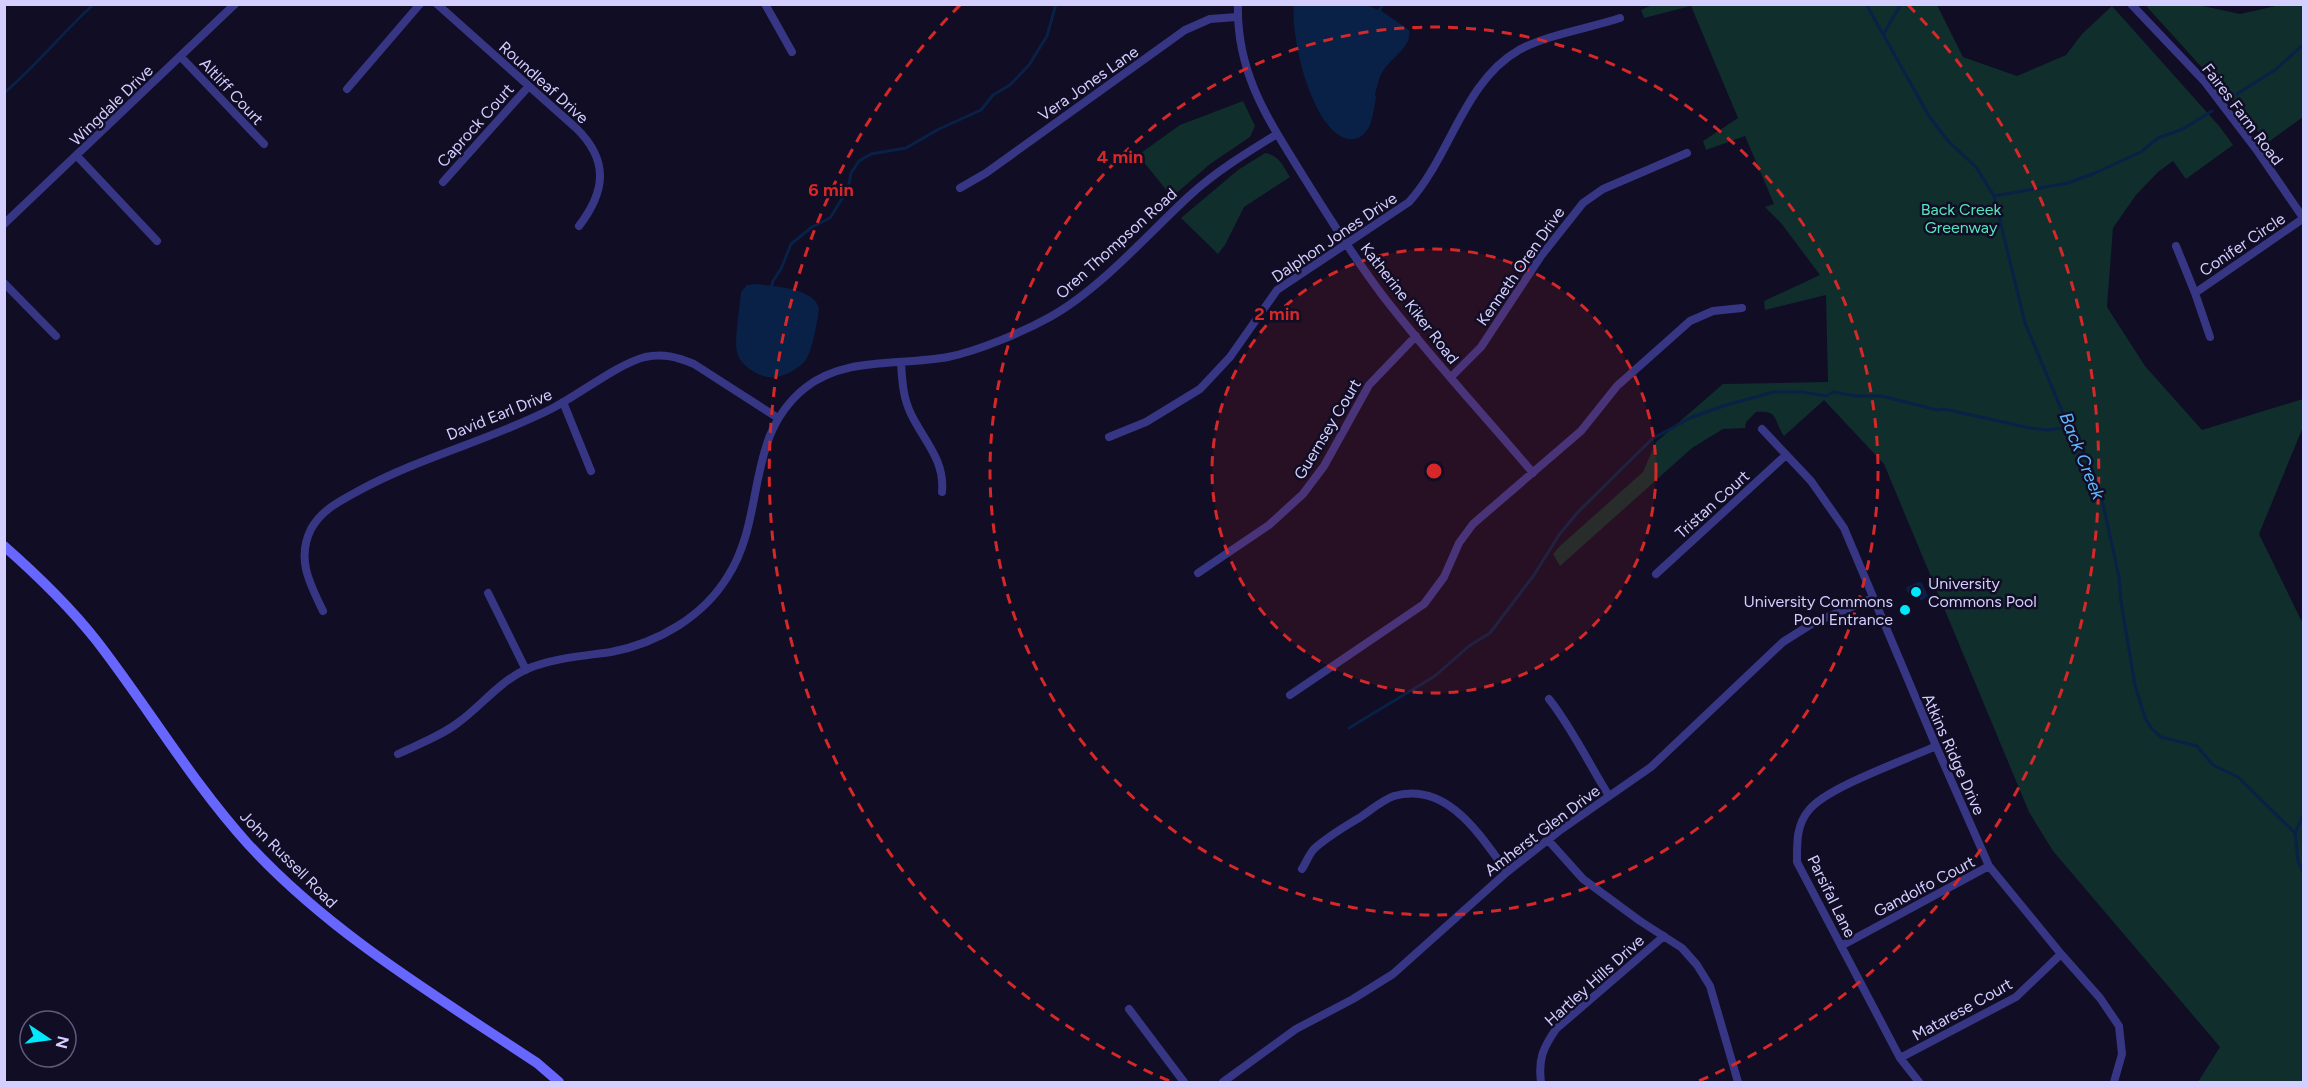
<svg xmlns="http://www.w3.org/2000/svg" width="2308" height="1087" font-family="Figtree,sans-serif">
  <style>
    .green { fill: #102e2c }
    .water { fill: #092146 }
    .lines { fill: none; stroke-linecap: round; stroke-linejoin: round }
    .stream { stroke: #092146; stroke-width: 3 }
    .street { stroke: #373685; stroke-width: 8 }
    .secondary { stroke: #6766ff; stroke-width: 10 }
    .ring { fill: none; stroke: #d62828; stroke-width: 3; stroke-dasharray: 10 8 }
    .poi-dot { fill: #00e6fa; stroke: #100d24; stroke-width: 2 }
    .labels { text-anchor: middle; stroke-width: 5; stroke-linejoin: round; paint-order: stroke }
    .street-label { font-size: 16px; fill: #d4cfff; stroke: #100d24 }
    .park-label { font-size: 16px; fill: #56e5be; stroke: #100d24 }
    .poi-label { font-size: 16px; fill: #d4cfff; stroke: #100d24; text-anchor: start }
    .water-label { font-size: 18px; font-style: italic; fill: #5db7ff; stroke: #100d24 }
    .centre { fill: #d62828; stroke: #100d24; stroke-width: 3 }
    .ring-label { font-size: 18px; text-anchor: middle; font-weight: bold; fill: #d62828; stroke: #100d24; stroke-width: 5; stroke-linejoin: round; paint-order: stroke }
  </style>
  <rect width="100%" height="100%" fill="#100d24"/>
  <path class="green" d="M1654,4L1937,5L1963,57L2017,76L2066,55L2082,34L2112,6L2220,127L2233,145L2186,179L2173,161L2158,172L2136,195L2113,228L2107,307L2145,366L2202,430L2303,399V427L2259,534L2303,624V1082H2198L2220,1047L2053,851L2029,812L1884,464L1824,400L1784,436C1773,421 1780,410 1756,412L1746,422L1745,428L1723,429L1692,448L1560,566L1553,554L1560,546L1643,472L1656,442L1723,384L1828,382L1826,295L1765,310L1764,301L1820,275L1781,223L1765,207L1774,204L1745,136L1706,150L1703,141L1738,118L1691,6L1644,18L1641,10Z
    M2150,4L2198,5L2240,14L2280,5H2303V117L2267,143L2237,106L2147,7Z
    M1243,101L1255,126L1250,137L1210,164L1172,197L1138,155L1180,125Z
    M1265,153C1279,155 1283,166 1290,177L1244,207L1225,245L1218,254L1181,218L1238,170Z"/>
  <path class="water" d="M1294,4L1367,5L1383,12L1409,30C1413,46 1391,58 1383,71C1379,77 1377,87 1375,95L1376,98C1374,107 1373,117 1370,125C1366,134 1358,141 1348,139C1312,131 1290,37 1294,4Z
    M755,284C773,286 814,288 819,308C818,319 812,353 805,361C798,369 787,375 777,377C763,380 740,367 737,352C734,339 740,307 741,292L747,285Z
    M1919,582L1922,583L1928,596L1921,601L1917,594L1911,596L1906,590L1907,587Z"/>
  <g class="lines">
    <path class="stream" d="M1866,4L1929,116L1948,141L1976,167L1994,196L2025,323L2062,411L2090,465L2101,495L2119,577L2121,602L2135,685L2145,718L2152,729L2161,737L2197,746L2213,765L2238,777L2295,833L2298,861L2304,874
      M1378,13L1383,4
      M1883,35L1901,4
      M4,93C36,66 62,33 94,4
      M2237,94L2275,70L2304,44
      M1994,196L2068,183L2095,173L2141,152L2158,138L2183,129L2212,111
      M771,288L773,281L781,269L791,244L812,227L830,218L848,189L851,173L859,161L871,154L906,148L939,129L981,110L993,95L1010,85L1029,65L1047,36L1056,4
      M1349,728L1435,676L1469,646L1490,633L1534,575L1559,535L1578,512L1652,439L1692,417L1726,405L1774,392H1802L1826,396L1833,392L1857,396H1881L1937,410L1944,409L2030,428L2047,430L2070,427
      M2295,833L2304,813"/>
    <path class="street" d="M437,4L576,128C610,161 605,192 579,226
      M765,4L792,52
      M1238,4C1236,75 1270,122 1305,179C1330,219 1355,259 1383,296C1430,357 1483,414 1533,473
      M2131,4L2205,82L2256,149L2304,219
      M181,57L264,144
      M347,89L420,4
      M77,156L157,241
      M443,182L528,87
      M960,188L986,173L1185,30L1210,19L1237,17
      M4,224L235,4
      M2176,246L2195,293L2210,337
      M4,283L56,336
      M2195,293L2304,218
      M901,362C902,380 903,398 911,414C924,441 945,460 942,492
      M1451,377L1481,347L1541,256L1583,203L1603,189L1687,153
      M563,402L591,471
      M1762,429L1811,481L1844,528L1936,746L1989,866L2061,954L2100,998L2119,1026L2122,1054L2114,1082
      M1109,437L1146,422L1200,389L1230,357L1277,290L1409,202C1450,157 1464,81 1519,50C1546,35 1590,28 1620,18
      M1198,573L1269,525L1303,494L1324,466L1369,385L1416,336
      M1656,574L1786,455
      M488,593L526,670
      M323,611C310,584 296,559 311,529C322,509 342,500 360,490C423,456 491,440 553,408C580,394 618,364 645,357C663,353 677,357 694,364L778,418
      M1290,695L1424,604L1444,577L1459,543L1473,524L1581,431L1617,386L1690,321L1713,311L1742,308
      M1549,699C1572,728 1589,764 1609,796
      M398,754C419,744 441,736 459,722C482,705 500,681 527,669C553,658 583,656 611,652C658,643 703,617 728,576C767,514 744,437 805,388C845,356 900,366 948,357C978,351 1023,332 1050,317C1098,291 1147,235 1188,197C1215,172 1246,153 1277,134
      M1548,840L1583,879L1640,921L1682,948L1697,965L1710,986L1738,1082
      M1302,869C1306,863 1309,854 1314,849C1327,837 1344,827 1359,818C1370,811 1382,800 1394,796C1447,781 1480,835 1507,872
      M1841,946L1989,866
      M1129,1009L1184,1082
      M1900,1058L2016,997L2061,954
      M1223,1082L1296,1029L1353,999L1393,974L1507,872L1559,831L1651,767L1783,642L1813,623L1873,598
      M1541,1082C1538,1059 1543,1048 1556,1029L1664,936
      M1919,1082L1900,1058L1797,862C1797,844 1796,825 1809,810C1827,787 1906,760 1936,746"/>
    <path class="secondary" d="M4,546C37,575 69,606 96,640C148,707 191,781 248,844C331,934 436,996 537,1063L559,1082"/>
  </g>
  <circle cx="1434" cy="471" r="222" fill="#d62828" fill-opacity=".12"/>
  <g class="ring">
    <circle cx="1434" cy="471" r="222"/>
    <circle cx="1434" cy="471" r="444"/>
    <path d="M1169 1081A665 665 0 0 1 960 5M1908 5A665 665 0 0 1 1699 1081"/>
  </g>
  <g class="poi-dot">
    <circle cx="1916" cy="592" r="6"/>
    <circle cx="1905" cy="610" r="6"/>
  </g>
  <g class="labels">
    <g class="street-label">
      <text transform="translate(544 82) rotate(42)" y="6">Roundleaf Drive</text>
      <text transform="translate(1088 83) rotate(-35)" y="6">Vera Jones Lane</text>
      <text transform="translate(232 91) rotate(47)" y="6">Altliff Court</text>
      <text transform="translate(111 105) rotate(-44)" y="6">Wingdale Drive</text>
      <text transform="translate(2243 114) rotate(53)" y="6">Faires Farm Road</text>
      <text transform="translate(475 125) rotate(-48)" y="6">Caprock Court</text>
      <text transform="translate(1334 237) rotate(-34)" y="6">Dalphon Jones Drive</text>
      <text transform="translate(1116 243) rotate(-42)" y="6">Oren Thompson Road</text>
      <text transform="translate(2242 244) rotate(-34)" y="6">Conifer Circle</text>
      <text transform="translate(1520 266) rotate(-55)" y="6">Kenneth Oren Drive</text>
      <text transform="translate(1410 303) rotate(52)" y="6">Katherine Kiker Road</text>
      <text transform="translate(499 414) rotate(-22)" y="6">David Earl Drive</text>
      <text transform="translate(1327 429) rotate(-59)" y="6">Guernsey Court</text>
      <text transform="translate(1712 504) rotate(-42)" y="6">Tristan Court</text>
      <text transform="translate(1954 754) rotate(66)" y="6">Atkins Ridge Drive</text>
      <text transform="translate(1542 830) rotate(-37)" y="6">Amherst Glen Drive</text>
      <text transform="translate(289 859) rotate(45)" y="6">John Russell Road</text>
      <text transform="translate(1924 886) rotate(-28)" y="6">Gandolfo Court</text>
      <text transform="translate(1832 896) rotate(64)" y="6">Parsifal Lane</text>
      <text transform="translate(1594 980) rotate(-42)" y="6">Hartley Hills Drive</text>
      <text transform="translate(1962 1009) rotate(-29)" y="6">Matarese Court</text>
    </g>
    <g class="park-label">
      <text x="1961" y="215">Back Creek<tspan x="1961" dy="18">Greenway</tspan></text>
    </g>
    <g class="poi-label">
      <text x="1928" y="589">University<tspan x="1928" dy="18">Commons Pool</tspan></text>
      <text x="1893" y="607" text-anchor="end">University Commons<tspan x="1893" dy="18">Pool Entrance</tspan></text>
    </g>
    <g class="water-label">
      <text transform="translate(2082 456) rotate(68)" y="6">Back Creek</text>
    </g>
  </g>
  <circle cx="1434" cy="471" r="9" class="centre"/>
  <g class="ring-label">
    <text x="1120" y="163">4 min</text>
    <text x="831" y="196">6 min</text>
    <text x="1277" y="320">2 min</text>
  </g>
  <rect width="2308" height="1087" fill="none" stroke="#d4cfff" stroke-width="12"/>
  <g transform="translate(48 1039) rotate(103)"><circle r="28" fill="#100d24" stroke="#5e5b7c" stroke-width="1.5"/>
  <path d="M0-4.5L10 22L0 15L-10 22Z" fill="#00e6fa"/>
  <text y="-9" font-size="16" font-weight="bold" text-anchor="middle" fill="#d4cfff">N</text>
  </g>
</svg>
